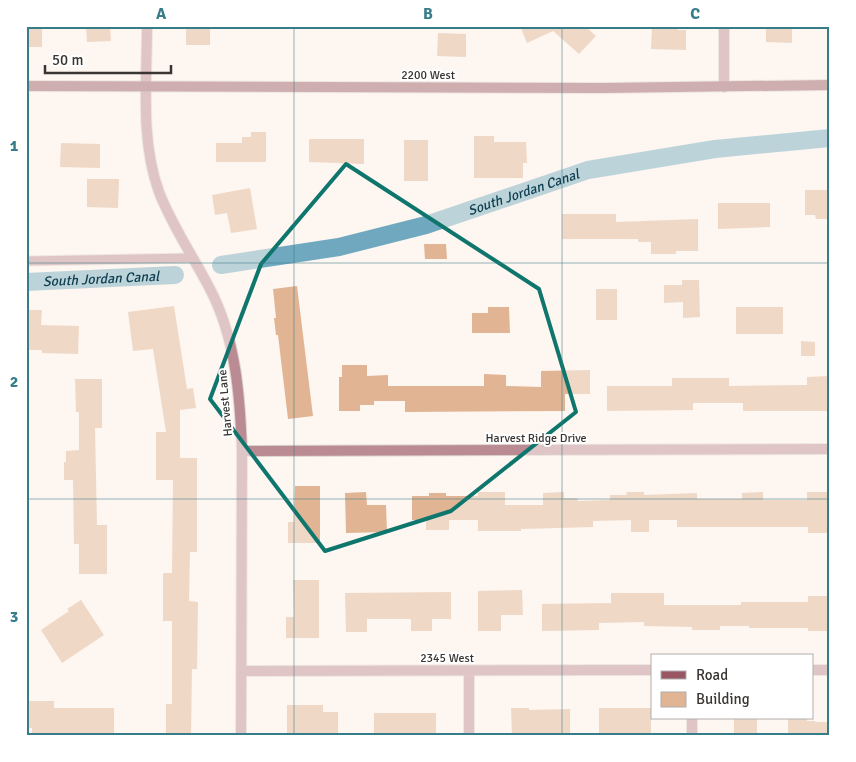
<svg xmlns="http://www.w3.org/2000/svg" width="856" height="762" font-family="Signika,sans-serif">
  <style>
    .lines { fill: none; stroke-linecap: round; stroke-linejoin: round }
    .canal { stroke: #6fa8bf; stroke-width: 18 }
    .building { fill: #e1b494 }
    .lane-casing { stroke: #dbd3ce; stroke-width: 11 }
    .street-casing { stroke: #dbd3ce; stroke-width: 12 }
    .secondary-casing { stroke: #dbd3ce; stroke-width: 12 }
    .lane { stroke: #ba8b92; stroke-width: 9 }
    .street { stroke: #ba8b92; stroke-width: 10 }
    .secondary { stroke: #985763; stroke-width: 10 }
    .marked { fill: none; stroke: #0f766e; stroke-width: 4; stroke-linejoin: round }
    .grid { fill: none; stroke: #377c89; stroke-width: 1; stroke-opacity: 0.55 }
    .labels { text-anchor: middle; stroke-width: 4; stroke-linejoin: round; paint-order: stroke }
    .street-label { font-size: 12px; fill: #393533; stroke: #fff }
    .water-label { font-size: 14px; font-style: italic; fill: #0e4051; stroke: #fff }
    .neatline { fill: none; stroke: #377c89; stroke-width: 2 }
    .grid-label { font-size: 16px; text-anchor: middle; font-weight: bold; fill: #377c89 }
  </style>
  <rect width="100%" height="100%" fill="#fef6f0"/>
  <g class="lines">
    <g class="canal">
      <path id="s1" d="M221,265L339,247L426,225L588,170L715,149L830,138"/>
      <path id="s2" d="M26,282L175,275"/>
    </g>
  </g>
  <path class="building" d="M26,26H42V47H26Z
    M86,26H110L111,41L87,42Z
    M186,26H210V45H186Z
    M520,26H585L596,36L579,54L553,31L527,43Z
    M652,26H678V30H686V50L651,49Z
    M766,26H792V43L766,42Z
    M438,33L466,34V57L437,56Z
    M251,132H266V162H216V143H242V137H251Z
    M474,136H494V142H526L527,163H523V178H474Z
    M309,139H364V164L309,162Z
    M404,140H428V181H404Z
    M61,143L100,144V168L60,167Z
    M87,179H119L118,208L87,207Z
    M250,188L257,229L231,233L227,213L215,215L212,195Z
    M805,190H830V219H816L815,215H805Z
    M718,203H770V227L718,229Z
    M562,214H616V222L698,219V251H676V254H651V242H638V239H562Z
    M424,244H446L447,259H425Z
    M682,280H699L700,317L683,318V302L664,303V285H682Z
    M297,286L313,416L288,419L278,335H276L274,318H276L273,289Z
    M596,289H617V320H596Z
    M174,306L187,389L193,388L196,408L180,410V458H197V552H190L189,601L198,602L197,669H192L191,736H166V704H172V621H163V573H172L173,480H156V432H166L153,349L133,351L128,312Z
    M488,307H509L510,333H472V313H488Z
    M736,307H783V334H736Z
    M26,310H42L41,325L79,326L78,354L42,353V350H26Z
    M801,341L815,342V356H801Z
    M342,365H367V376L388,375V386H484V374L506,375V386L541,387V371L590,370V394H565V411L405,412V401H374V405H360V411H339V377H342Z
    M830,376V411H743V403H693V410L607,411V386H672V378H729V386L807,385V377Z
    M75,379H102V428H95L97,525H107V574H79V544H74L73,480H64V462H66V451L79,450V412H76Z
    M295,486H320V543H288V522H294Z
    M366,492L367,505H386L387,532L346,533L345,493Z
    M478,492H505V505H543V493L564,492V498H577L578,501L610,500V495H627L626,492H644V495L697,493V499H742V493L763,492V500H807V492H830V533H808V527H677V520H649V532H631V520L593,521V527L521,529V531H478V520H449V530H426V520H412V496H429V493H446V496H478Z
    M293,580H319V638H286V617H294Z
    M522,590L523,615H501V631H478V591Z
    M451,592V619H432V631H411V619H367V632H346L345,593Z
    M611,593H664V605H741V602H808V596H830V631H808V628H749V626H720V630H692V627L644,626V622L599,623V630L542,631V604L611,603Z
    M81,600L104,635L62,663L41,630L69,611L67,609Z
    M26,701H54V708H114V736H32V728H26Z
    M287,705H323V712H338V736H287Z
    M511,708H529V710L570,709V736L512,735Z
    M599,708H651V736H599Z
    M374,713H436V736H374Z
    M734,718H757V736H734Z
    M788,718H807V721H815V722H830V736H794V733H788Z"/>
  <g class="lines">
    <g class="lane-casing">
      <path id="lane" d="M26,261L191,258"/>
    </g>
    <g class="street-casing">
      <path id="street" d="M147,26C147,80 140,140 159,192C172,226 193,256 210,289C236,339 240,396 242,451L241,736
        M724,87V26
        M242,451L830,449
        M812,670H830
        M242,671L652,670
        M469,671V736
        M692,736V718"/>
    </g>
    <g class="secondary-casing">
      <path id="secondary" d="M26,86L603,88L830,85"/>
    </g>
    <use href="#lane" class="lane"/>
    <use href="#street" class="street"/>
    <use href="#secondary" class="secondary"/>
  </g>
  <path d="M0 0H856V762H0ZM346,164L539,289L576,412L451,511L325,551L210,399L261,264Z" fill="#fef6f0" fill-opacity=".55" fill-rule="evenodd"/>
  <path class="marked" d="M346,164L539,289L576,412L451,511L325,551L210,399L261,264Z"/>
  <path class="grid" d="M294,26V736M562,26V736M26,263H830M26,499H830"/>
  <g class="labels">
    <g class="street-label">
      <text x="428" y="79">2200 West</text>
      <text transform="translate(225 403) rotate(-95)" y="4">Harvest Lane</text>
      <text x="536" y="442">Harvest Ridge Drive</text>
      <text x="447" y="662">2345 West</text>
    </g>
    <g class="water-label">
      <text dy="5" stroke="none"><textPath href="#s1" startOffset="312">South Jordan Canal</textPath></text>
      <text dy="5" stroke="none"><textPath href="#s2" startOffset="75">South Jordan Canal</textPath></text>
    </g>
  </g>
  <rect width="856" height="762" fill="none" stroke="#ffffff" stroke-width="55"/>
  <rect x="651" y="654" width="162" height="65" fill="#ffffff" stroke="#b0aead"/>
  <rect x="661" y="671" width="25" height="8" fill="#985763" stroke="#b0aead"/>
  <text x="696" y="680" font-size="15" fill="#393533">Road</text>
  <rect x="661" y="692" width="25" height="15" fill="#e1b494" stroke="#b0aead"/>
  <text x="696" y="704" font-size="15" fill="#393533">Building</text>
  <path d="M45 65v8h126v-8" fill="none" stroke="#393533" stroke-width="2.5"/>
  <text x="52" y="65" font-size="15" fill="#393533" stroke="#ffffff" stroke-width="4" paint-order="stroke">50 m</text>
  <rect x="28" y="28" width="800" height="706" class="neatline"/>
  <g class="grid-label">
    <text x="161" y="19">A</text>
    <text x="428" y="19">B</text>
    <text x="695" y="19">C</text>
    <text x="14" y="151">1</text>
    <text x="14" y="387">2</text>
    <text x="14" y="622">3</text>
  </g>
</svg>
